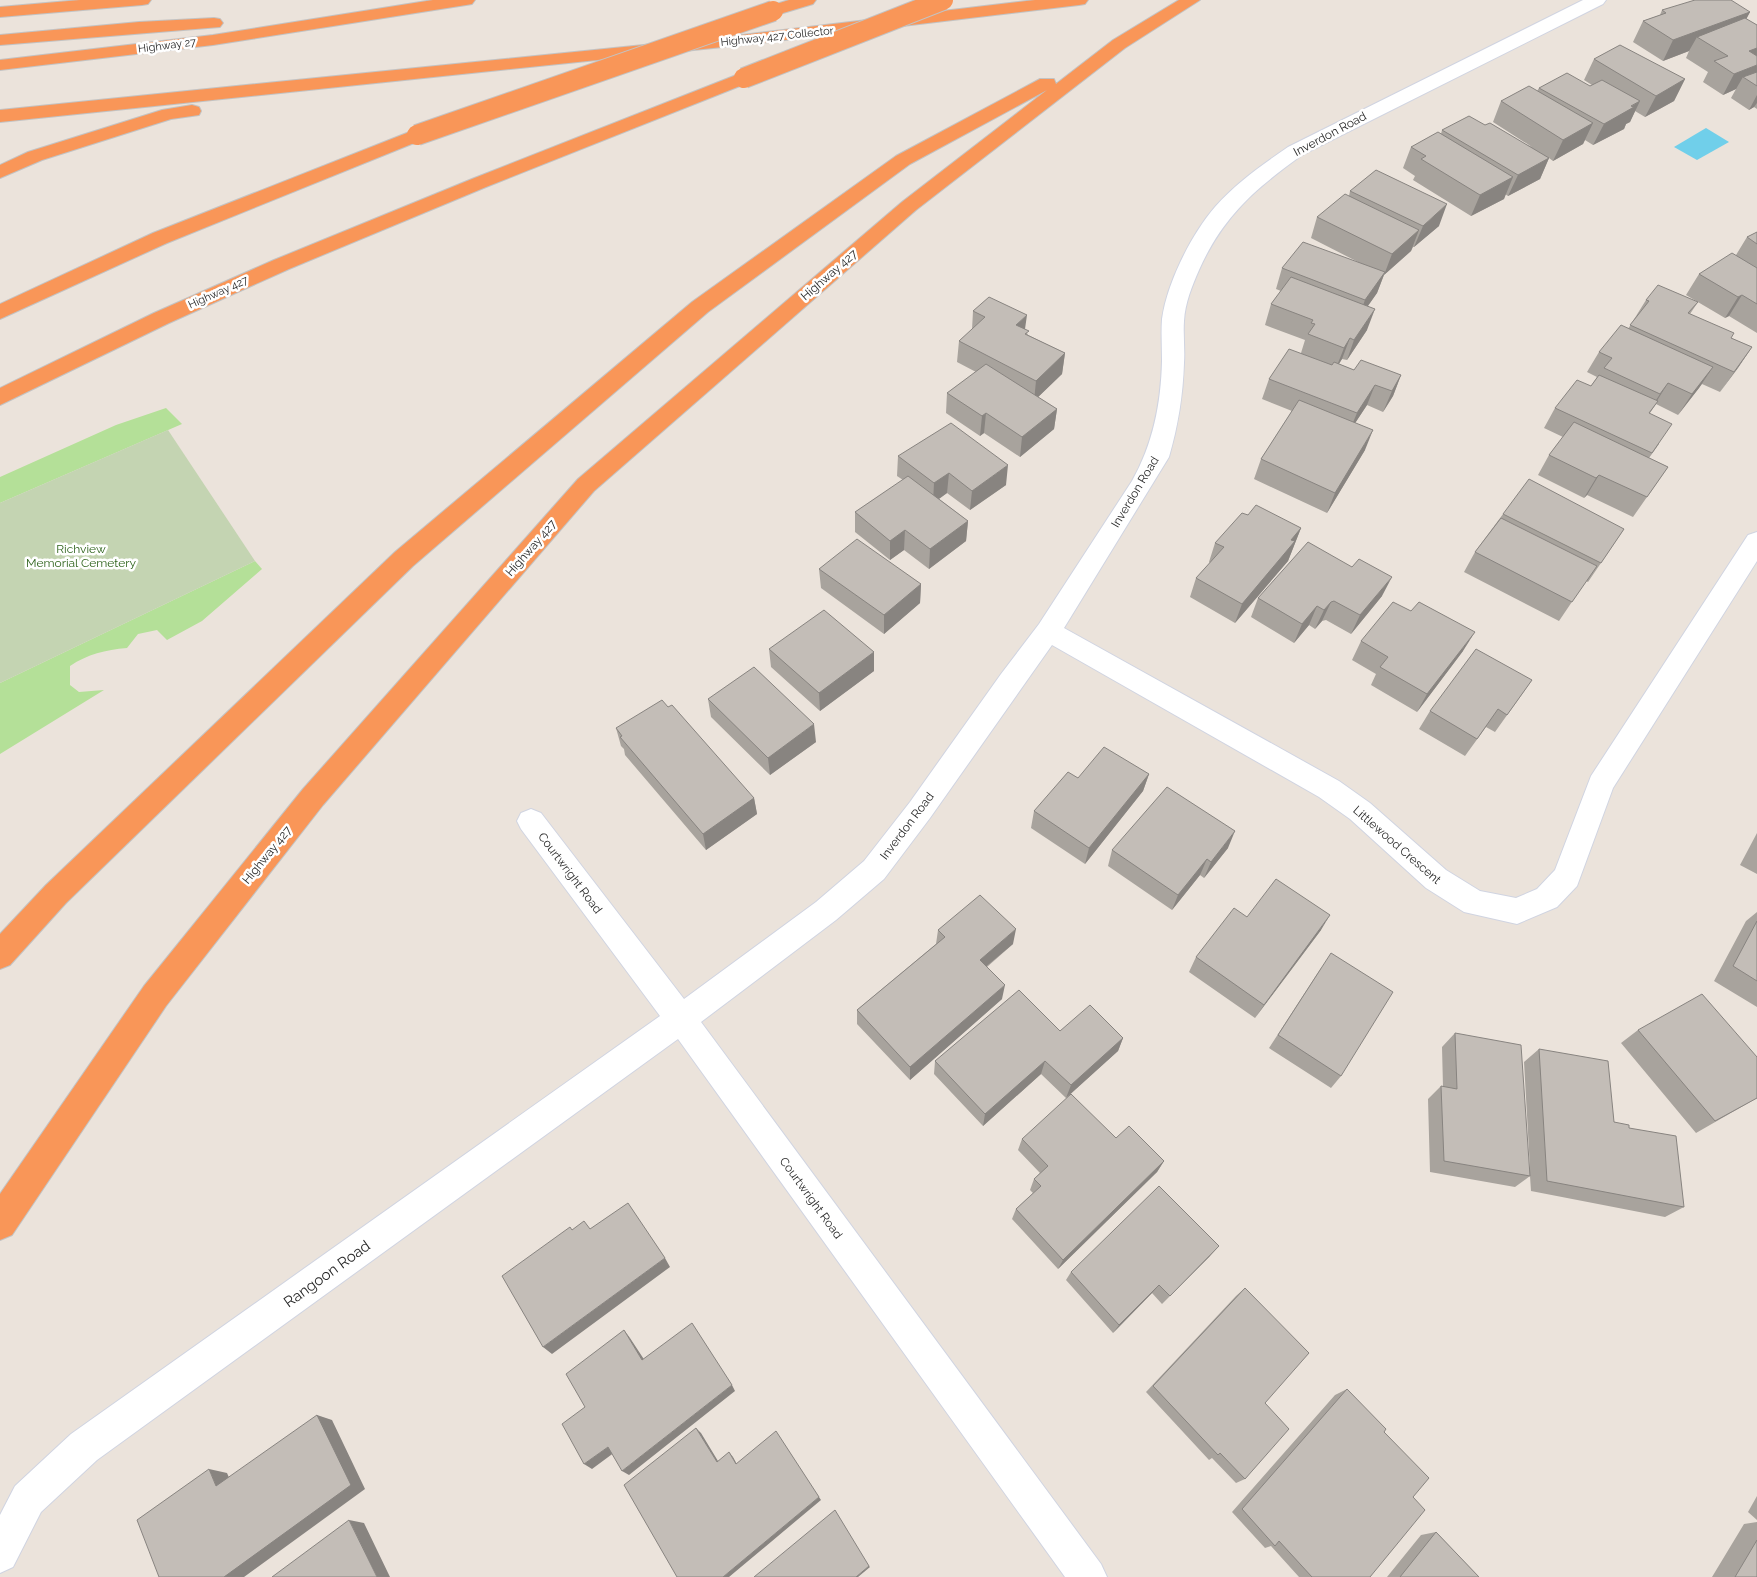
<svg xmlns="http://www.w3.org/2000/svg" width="1757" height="1577" font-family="Raleway,sans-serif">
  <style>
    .green { fill: #b4e098 }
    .cemetery { fill: #c4d4b2 }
    .water { fill: #70cfea }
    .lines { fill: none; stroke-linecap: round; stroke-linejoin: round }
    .street-casing { stroke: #d0d4e1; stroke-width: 2 }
    .highway-casing { stroke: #c3c3c3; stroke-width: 2 }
    .street { fill: #fff; fill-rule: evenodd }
    .highway { fill: #f99658; fill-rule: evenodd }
    .highway-bridge-casing { stroke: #c3c3c3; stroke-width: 22; stroke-linecap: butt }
    .highway-bridge { stroke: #f99658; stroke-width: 20 }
    .wall { fill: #a8a39d }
    .shaded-wall { fill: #888480 }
    .building { fill: #c3bdb7; stroke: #888480 }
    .labels { text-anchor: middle; stroke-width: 5; stroke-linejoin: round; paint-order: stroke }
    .far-street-label { font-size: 11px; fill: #292929; stroke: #fff }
    .street-label { font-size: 12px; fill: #292929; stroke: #fff }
    .park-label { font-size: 12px; fill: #2e631c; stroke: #fff }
    .near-street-label { font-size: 15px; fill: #292929; stroke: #fff }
  </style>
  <rect width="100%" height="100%" fill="#ebe3db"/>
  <path class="green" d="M166,408L182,424L0,503V477L116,425Z
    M255,561L262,569L202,621L167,640L157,630L138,634L127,648C105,650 88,654 70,666V685L79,692L104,690L0,754V683Z"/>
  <path class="cemetery" d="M168,430L255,561L0,683V503Z"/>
  <path class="water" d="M1706,128L1729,142L1697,160L1674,147Z"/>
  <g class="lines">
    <g class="street-casing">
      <path id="street" d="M1583,0H1606L1603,4L1302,155C1255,189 1223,216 1199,270C1192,286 1185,303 1184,321C1183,335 1185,349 1184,363C1183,395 1178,426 1169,457L1064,628L1339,781L1370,803L1446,870L1480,891L1516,898L1537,889L1555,870L1591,776L1748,535L1757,532V561L1613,788L1577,886L1557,907L1517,924L1464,912L1426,888L1350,819L1319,797L1052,645L930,818L884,879L836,920L701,1022L1101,1564L1107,1577H1065L678,1039L97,1460L41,1512L13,1567L0,1573V1515L15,1486L71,1434L660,1016L521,829L517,821L521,813L531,809L541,813L684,999L816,902L864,861L910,802L1001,674L1039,624L1132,481C1153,444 1161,404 1162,361C1162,347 1161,333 1162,319C1167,283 1191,235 1215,207C1236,183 1262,165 1288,147Z"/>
    </g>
    <g class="highway-casing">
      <path id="highway" d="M80,0H151L148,4L142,5L0,17V7Z
        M433,0H475L472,4L466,5L213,45L0,70V60L213,35Z
        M789,0H816L813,4L773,16L767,15L764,11L767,7Z
        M1035,0H1088L1085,4L1079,5L742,45L0,122V110L742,35Z
        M1179,0H1200L1125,48L916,210L594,491L323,805L166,1006L12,1235L0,1240V1194L144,986L303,789L578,479L902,202L1047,90L910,164L708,312L413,566L66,903L10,965L0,969V934L46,885L395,552L692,302L896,156L1040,79H1054L1056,84L1113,40Z
        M214,18L220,19L223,23L220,27L0,45V35L139,22Z
        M744,72L750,74L753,78L750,82L486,187L289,269L169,323L0,405V388L154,313L274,260L472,179Z
        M192,105L199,107L201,111L199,115L171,119L42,160L0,178V165L28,152L162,110Z
        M417,129L424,131L427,135L424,139L167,243L0,319V304L153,233Z"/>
    </g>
    <use href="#street" class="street"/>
    <use href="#highway" class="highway"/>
    <g class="highway-bridge-casing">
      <path id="highway-bridge" d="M744,78L943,0
        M417,135L773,11"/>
    </g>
    <use href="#highway-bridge" class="highway-bridge"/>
  </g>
  <path class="wall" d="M1662,10L1750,12L1746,19L1757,25V109L1754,107L1749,110L1731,98L1736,89L1723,95L1703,82L1708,72L1686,58L1689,51L1663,61L1633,42L1643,21L1660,15Z
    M1594,59L1685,79L1674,101L1645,117L1635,111L1630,122L1626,124L1624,129L1593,145L1585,140L1583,144L1553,161L1549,158L1540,179L1508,196L1505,194L1504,199L1471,216L1413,180L1415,176L1403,168L1411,147L1441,134L1442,130L1485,125L1532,147L1493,122L1501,101L1537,91L1539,88L1590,86L1592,85L1584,80Z
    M1350,191L1439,226L1414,247H1413L1411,251L1384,275L1377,293L1368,306L1367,330L1347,360L1342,359L1339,364L1354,370L1401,375L1393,396L1383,412L1367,405L1355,423L1365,450L1327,513L1254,479L1261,459L1292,411L1262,399L1269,379L1301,353L1305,340L1265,325L1271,304L1281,291L1276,289L1282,268L1358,262L1311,238L1317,217L1349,196Z
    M1757,232V333L1729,316L1725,318L1686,295L1699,274L1736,255L1747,237Z
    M1646,300L1698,302L1690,314L1731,338L1752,347L1720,392L1702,384L1678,415L1656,404L1650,413L1659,444L1649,458L1668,467L1633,517L1587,495L1584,498L1538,475L1549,455L1563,437L1544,428L1555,408L1591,386L1597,377L1587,372L1599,352L1628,329Z
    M973,311L1025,329L1028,335L1065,353L1062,374L1038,397L1057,409L1054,429L1020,457L984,433L980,436L946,413L947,393L976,372L957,362L959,341L972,330Z
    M898,456L1006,485L970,510L947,493L939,499L968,521L966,541L929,569L904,550L890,560L855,532V512L903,480L897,476Z
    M1503,514L1624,529L1588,582L1586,581L1559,621L1464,572L1475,552Z
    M1248,515L1301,528L1288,561L1235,623L1190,597L1196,578L1210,563L1209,562L1215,543Z
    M819,569L921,584L920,603L884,634L821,588Z
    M1382,596L1351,634L1326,620L1322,621L1315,629L1309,625L1294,643L1251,617L1258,598Z
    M1361,641L1463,651L1417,712L1371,685L1376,674L1352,660Z
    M769,649L874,652V671L820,711L771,667Z
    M1532,680L1495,732L1486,727L1465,756L1419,729L1430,711Z
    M708,699L816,742L770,775L711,717Z
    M616,728L754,798L757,814L706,850L625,755L624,749L621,746Z
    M1149,774L1143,791L1085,864L1031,828L1034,811L1078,778Z
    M1757,833V874L1740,865Z
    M1228,848L1204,878L1200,875L1172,910L1108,866L1112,850Z
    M1757,912V1007L1714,981L1746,921Z
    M1247,917L1321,930L1255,1018L1189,972L1196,957Z
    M938,930L1013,944L987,967L1002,999L910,1080L857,1024V1010L936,944Z
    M1321,968L1341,1076L1331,1088L1269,1048Z
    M1638,1030L1757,1098L1696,1133L1621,1043Z
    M1060,1031L1123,1038L1118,1051L1066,1098L1041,1074L983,1126L934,1074L935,1061Z
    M1455,1033L1530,1168L1524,1062L1539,1049L1614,1122L1629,1128L1684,1207L1665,1217L1531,1191L1530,1176L1515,1187L1430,1172L1428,1099L1441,1086L1443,1087L1442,1047Z
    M1116,1138L1164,1161L1157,1172L1058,1269L1012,1219L1016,1209L1033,1193L1030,1190L1034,1179L1040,1173L1018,1150L1022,1139Z
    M1210,1256L1162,1304L1152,1293L1113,1333L1066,1280L1071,1272Z
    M1245,1288L1265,1403L1245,1479L1236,1483L1212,1458L1209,1460L1146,1392L1236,1296Z
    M1347,1389L1384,1432L1413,1497L1370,1577H1299L1271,1546L1265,1548L1232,1512L1335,1395Z
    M1757,1496V1520L1748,1512Z
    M1757,1522V1577H1712L1744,1524Z
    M1436,1532L1479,1577H1387L1421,1535Z"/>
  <path class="shaded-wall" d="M1750,12L1739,33L1697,37L1689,51L1663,61L1673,40Z
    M1757,42V58L1749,51Z
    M1757,65V77H1743L1736,89L1723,95L1734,74Z
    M1685,79L1674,101L1645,117L1656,96Z
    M1757,95V103L1754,107L1749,110Z
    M1640,101L1630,122L1626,124L1624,129L1593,145L1604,124Z
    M1593,123L1583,144L1553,161L1563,140Z
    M1549,158L1540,179L1508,196L1518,175Z
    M1513,177L1504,199L1471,216L1480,195Z
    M1447,204L1439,226L1414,247L1423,226Z
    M1419,230L1411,251L1384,275L1392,254Z
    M1385,272L1377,293L1357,321L1365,300Z
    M1742,295L1729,316L1725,318L1738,297Z
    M1375,309L1367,330L1347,360L1354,340Z
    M1027,315L1024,336L1016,325Z
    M1350,338L1342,359L1336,368L1344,348Z
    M1752,347L1738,368L1720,392L1734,372Z
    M1065,353L1062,374L1034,401L1036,381Z
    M1713,367L1699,388L1678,415L1692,394Z
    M1401,375L1393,396L1383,412L1392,391Z
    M1668,383L1655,404L1647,414L1660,394Z
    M1375,385L1367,405L1348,434L1357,413Z
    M1057,409L1054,429L1020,457L1022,437Z
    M986,413L984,433L980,436L982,416Z
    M1373,430L1365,450L1327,513L1335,493Z
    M1008,465L1006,485L970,510L972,491Z
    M949,473L947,493L933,503L934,483Z
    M1599,475L1587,495L1584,498L1596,478Z
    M968,521L966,541L929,569L930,549Z
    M1301,528L1288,561L1235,623L1242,604L1291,540Z
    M905,530L904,550L890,560V541Z
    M1392,577L1382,596L1351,634L1360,615Z
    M921,584L920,603L884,634V615Z
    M1331,602L1322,621L1315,629L1324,610Z
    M1317,606L1309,625L1294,643L1302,624Z
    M1475,632L1463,651L1417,712L1427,694Z
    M874,652V671L820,711L819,693Z
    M814,724L816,742L770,775L768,758Z
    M1149,774L1143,791L1085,864L1089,848Z
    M754,798L757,814L706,850L703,834Z
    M1235,831L1228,848L1204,878L1211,862Z
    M1207,859L1200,875L1172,910L1178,895Z
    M1330,915L1321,930L1255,1018L1264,1005Z
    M1016,929L1013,944L977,974L980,960Z
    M1005,985L1002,999L910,1080V1067Z
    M1123,1038L1118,1051L1066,1098L1071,1085Z
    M1045,1061L1041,1074L983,1126L985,1114Z
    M1164,1161L1157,1172L1058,1269L1063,1260Z
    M1219,1246L1210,1256L1162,1304L1170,1296Z
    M665,1258L670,1267L552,1354L543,1347Z
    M1159,1285L1152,1293L1113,1333L1119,1325Z
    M624,1330L630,1338L649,1367L642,1360Z
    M732,1385L735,1391L629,1475L622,1471Z
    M317,1415L332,1420L365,1489L244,1577H224Z
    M696,1428L701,1433L721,1466L717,1462Z
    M608,1447L615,1452L592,1469L584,1464Z
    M729,1452L733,1457L739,1468L736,1464Z
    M209,1469L227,1473L234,1489L216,1486Z
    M819,1497L821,1500L729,1577H723Z
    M349,1520L364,1523L390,1577H377Z
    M869,1566L870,1567L858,1577H856Z"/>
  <path class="building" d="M1695,0H1731L1750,12L1673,40L1643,21L1666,13L1662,10Z
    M1745,18L1757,25V48L1749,51L1757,56V65L1734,74L1714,61L1728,56L1697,37Z
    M1620,45L1685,79L1656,96L1594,59Z
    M1757,72V86L1743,77Z
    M1567,73L1590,86L1602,80L1640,101L1631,106L1634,107L1604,124L1539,88Z
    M1529,86L1593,123L1563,140L1501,101Z
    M1469,116L1485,125L1490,123L1549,158L1518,175L1442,130Z
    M1438,132L1513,177L1480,195L1421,159L1426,156L1411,147Z
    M1376,170L1447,204L1423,226L1350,191Z
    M1345,194L1419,230L1392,254L1317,217Z
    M1757,232V244L1747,237Z
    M1303,242L1385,272L1365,300L1282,268Z
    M1732,253L1757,268V304L1742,295L1738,297L1699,274Z
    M1291,277L1375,309L1354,340L1350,338L1344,348L1308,334L1315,324L1311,323L1313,320L1271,304Z
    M1658,285L1698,302L1688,313L1734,333L1731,338L1752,347L1734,372L1630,325L1649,301L1646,300Z
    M989,297L1027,315L1016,325L1029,331L1025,334L1065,353L1036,381L959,341L985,317L973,311Z
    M1621,325L1713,367L1692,394L1668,383L1660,394L1604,368L1612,358L1599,352Z
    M1289,349L1332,365L1334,362L1354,370L1361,360L1401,375L1392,391L1375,385L1357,413L1269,379Z
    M986,364L1057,409L1022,437L986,413L982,416L947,393Z
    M1599,375L1658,401L1649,413L1672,424L1652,453L1555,408L1577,380L1591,386Z
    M1299,400L1373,430L1335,493L1261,459Z
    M1574,422L1668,467L1647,497L1599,475L1596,478L1549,455Z
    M951,423L1008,465L972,491L949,473L934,483L898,456Z
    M908,476L968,521L930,549L905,530L890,541L855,512Z
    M1529,479L1624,529L1601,563L1503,514Z
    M1256,505L1301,528L1291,540L1295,541L1242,604L1196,578L1224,547L1215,543L1242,513L1248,515Z
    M1501,518L1597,566L1572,602L1475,552Z
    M857,539L921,584L884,615L819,569Z
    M1308,542L1352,567L1359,559L1392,577L1360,615L1334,601L1331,602L1324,610L1317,606L1302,624L1258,598Z
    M1393,602L1411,611L1419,602L1475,632L1427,694L1380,667L1388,657L1361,641Z
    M824,610L874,652L819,693L769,649Z
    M1476,649L1532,680L1507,715L1498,709L1477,739L1430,711Z
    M754,667L814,724L768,758L708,699Z
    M662,700L668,707L672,705L754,798L703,834L620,737L622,736L616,728Z
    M1104,747L1149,774L1089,848L1034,811L1068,772L1078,778Z
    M1167,787L1235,831L1211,862L1207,859L1178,895L1112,850Z
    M1276,879L1330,915L1264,1005L1196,957L1234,908L1247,917Z
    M980,895L1016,929L980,960L1005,985L910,1067L857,1010L945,937L938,930Z
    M1757,921V981L1733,966Z
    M1331,953L1393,992L1341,1076L1278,1035Z
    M1019,990L1060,1031L1090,1005L1123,1038L1071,1085L1045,1061L985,1114L935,1061Z
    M1702,994L1757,1057V1098L1715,1121L1638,1030Z
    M1455,1033L1521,1045L1530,1176L1444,1161L1441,1086L1457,1089Z
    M1539,1049L1608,1061L1614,1122L1629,1125V1128L1676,1136L1684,1207L1547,1181Z
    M1071,1094L1116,1138L1129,1126L1164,1161L1063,1260L1016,1209L1041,1186L1034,1179L1048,1166L1022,1139Z
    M1159,1186L1219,1246L1170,1296L1159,1285L1119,1325L1071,1272Z
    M628,1203L665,1258L543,1347L502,1276L570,1227L572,1230L584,1221L590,1229Z
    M1245,1288L1309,1353L1265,1403L1289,1429L1245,1479L1220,1453L1218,1455L1153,1386Z
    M692,1323L732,1385L622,1471L608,1447L584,1464L562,1424L585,1407L566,1374L624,1330L642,1360Z
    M1347,1389L1386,1429L1384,1432L1429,1478L1413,1497L1425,1510L1370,1577H1312L1279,1541L1275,1546L1242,1509Z
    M317,1415L351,1485L224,1577H159L137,1520L209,1469L216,1486Z
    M696,1428L717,1462L729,1452L736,1464L776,1431L819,1497L723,1577H677L624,1485Z
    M835,1510L869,1566L856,1577H754Z
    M349,1520L377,1577H272Z
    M1436,1532L1479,1577H1400Z
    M1757,1540V1577H1735Z"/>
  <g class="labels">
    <g class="far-street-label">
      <text transform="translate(777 36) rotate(-6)" y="4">Highway 427 Collector</text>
      <text transform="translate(167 45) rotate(-7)" y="4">Highway 27</text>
      <text transform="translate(218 292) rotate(-24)" y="4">Highway 427</text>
    </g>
    <g class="street-label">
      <text transform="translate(1330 134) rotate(-28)" y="4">Inverdon Road</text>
      <text transform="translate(829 275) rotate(-41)" y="4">Highway 427</text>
      <text transform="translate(1135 492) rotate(-59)" y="4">Inverdon Road</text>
      <text transform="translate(531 548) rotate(-49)" y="4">Highway 427</text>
      <text transform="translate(907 826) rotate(-53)" y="4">Inverdon Road</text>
      <text transform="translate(1397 845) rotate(41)" y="4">Littlewood Crescent</text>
      <text transform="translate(267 855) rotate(-51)" y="4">Highway 427</text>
      <text transform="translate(570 873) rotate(53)" y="4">Courtwright Road</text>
      <text transform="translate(811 1198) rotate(54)" y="4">Courtwright Road</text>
    </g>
    <g class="park-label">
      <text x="81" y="553">Richview<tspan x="81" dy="14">Memorial Cemetery</tspan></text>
    </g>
    <g class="near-street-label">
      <text transform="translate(327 1274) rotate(-36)" y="5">Rangoon Road</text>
    </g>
  </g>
</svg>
